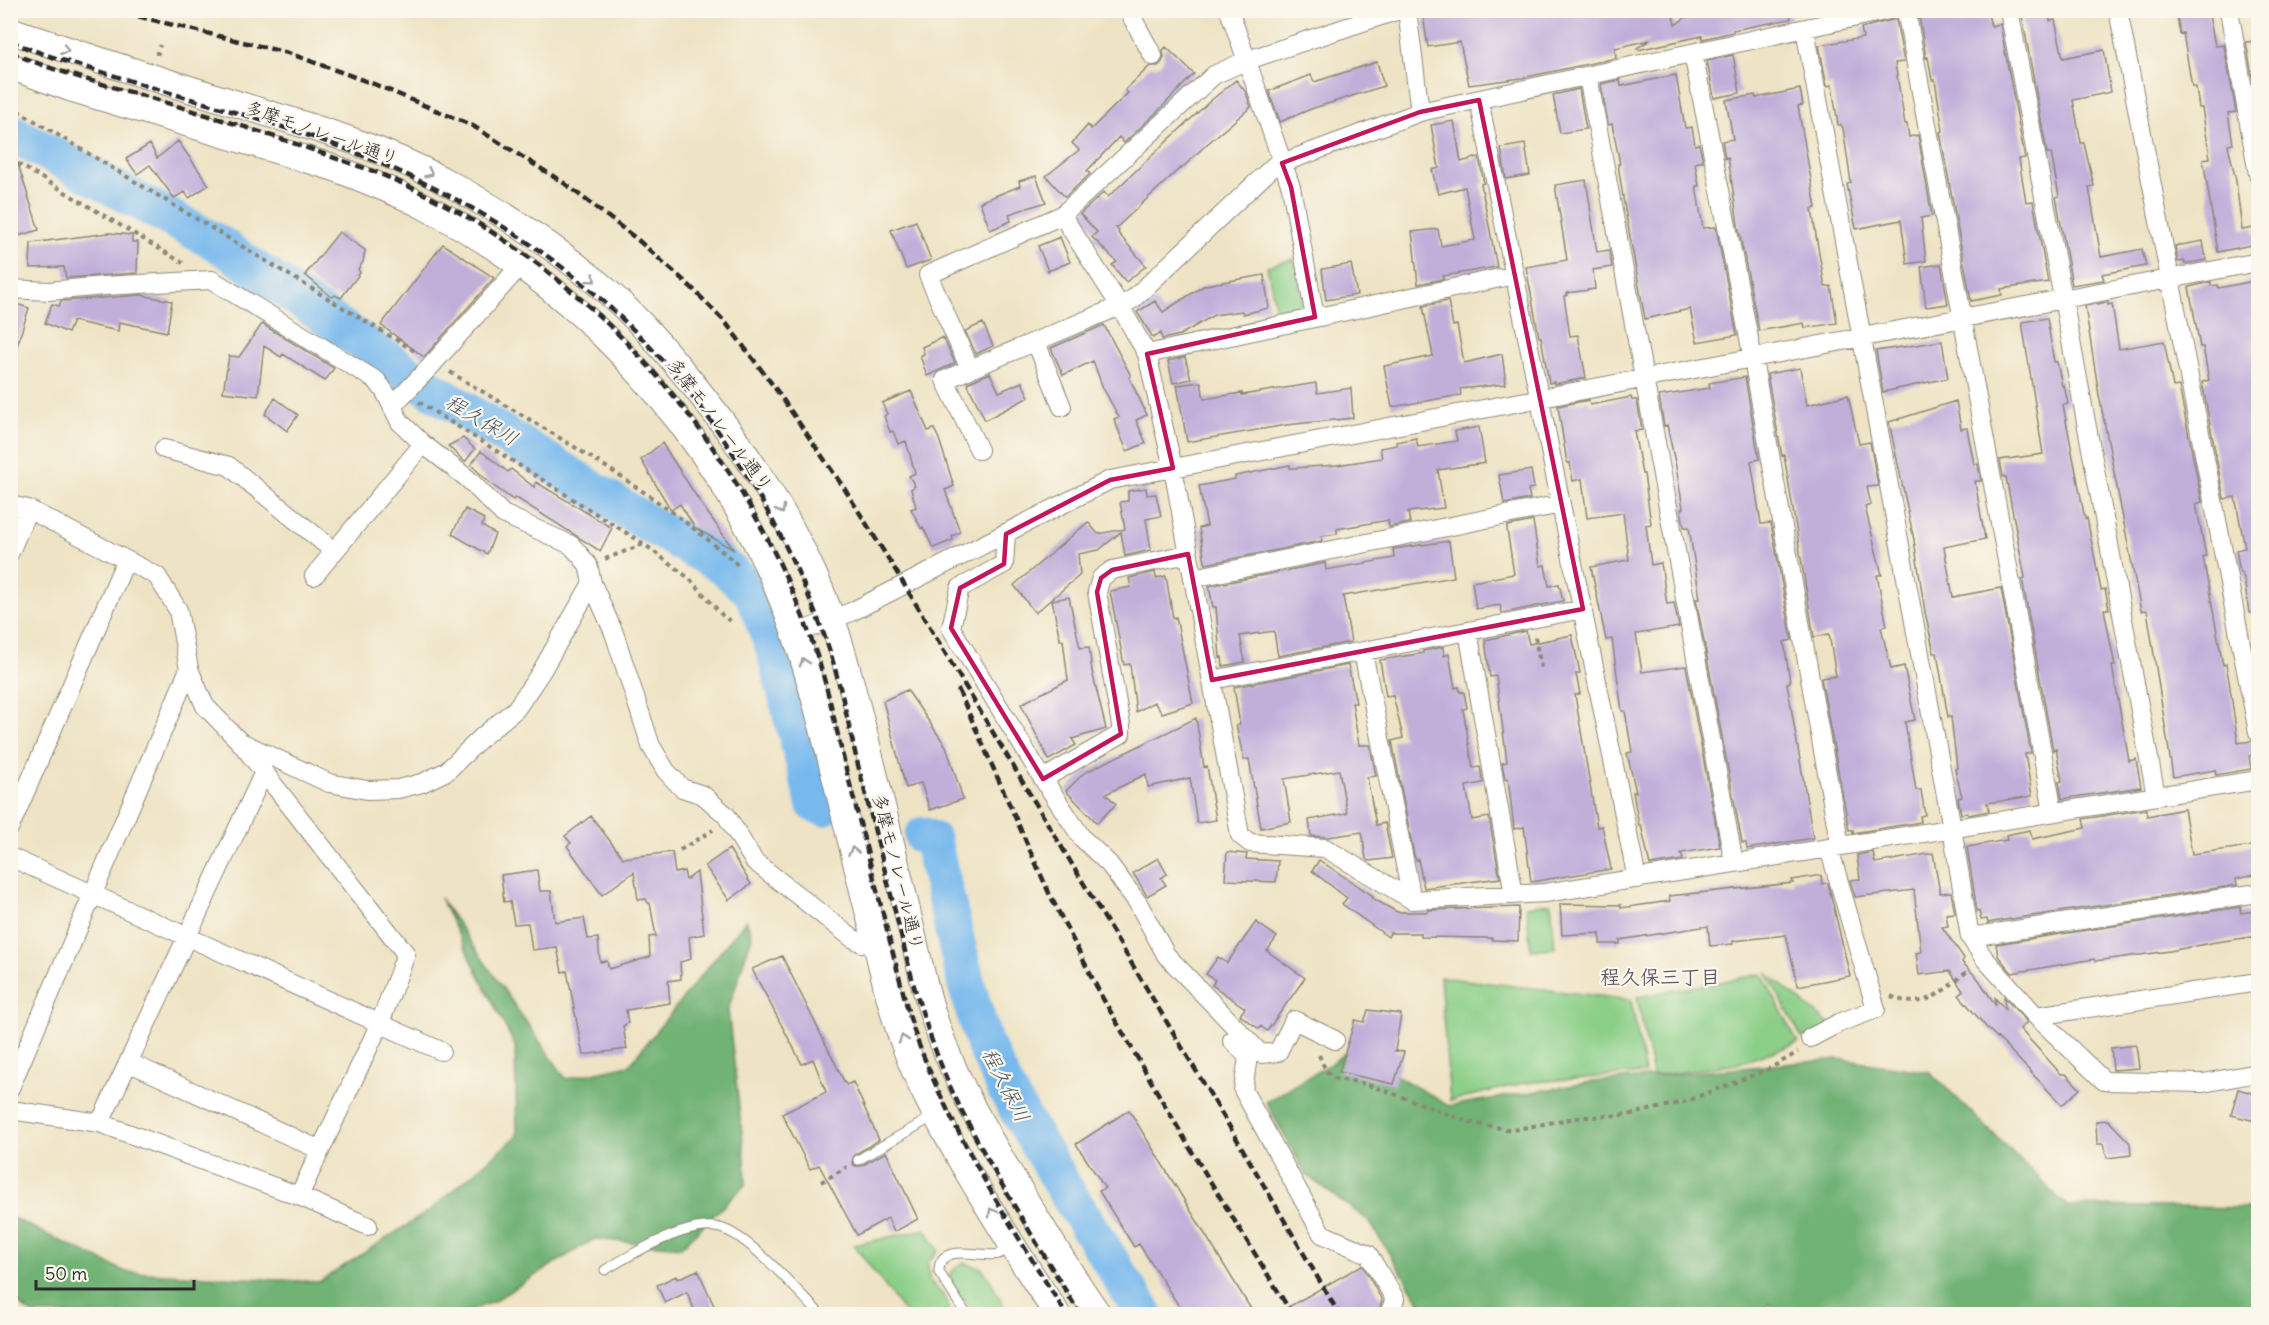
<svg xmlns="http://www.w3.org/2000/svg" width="2269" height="1325" font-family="Delius,'Klee One',sans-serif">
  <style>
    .green { fill: #8ccf88; stroke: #5c7d5a; stroke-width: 1.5 }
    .forest { fill: #71b274; stroke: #4e6e50; stroke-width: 1.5 }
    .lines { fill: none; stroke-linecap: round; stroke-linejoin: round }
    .river { stroke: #78b9ed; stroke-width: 38 }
    .building { fill: #c1afda }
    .lane-casing { stroke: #8c8778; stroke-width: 11 }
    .street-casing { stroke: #8c8778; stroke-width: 20 }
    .secondary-casing { stroke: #8c8778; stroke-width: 28 }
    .path { stroke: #8c8778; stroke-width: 4; stroke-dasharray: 4.5 4.5; stroke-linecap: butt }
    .lane { stroke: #fff; stroke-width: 9 }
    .street { stroke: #fff; stroke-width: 18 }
    .secondary { stroke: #fff; stroke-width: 26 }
    .rail { stroke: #2b2b2b; stroke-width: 4.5; stroke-dasharray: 9 4.5; stroke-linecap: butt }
    .oneway { stroke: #a0a0a0 }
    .marked { fill: none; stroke: #c2185b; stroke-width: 4.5; stroke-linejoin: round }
    .labels { text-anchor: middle; stroke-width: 4.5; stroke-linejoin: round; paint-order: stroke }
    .street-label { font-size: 18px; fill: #2b2b2b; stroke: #fbf7ec }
    .water-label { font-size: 20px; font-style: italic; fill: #425665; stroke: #fbf7ec }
    .neighbourhood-label { font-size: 20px; font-weight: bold; fill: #605968; stroke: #fbf7ec }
  </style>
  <rect width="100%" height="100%" fill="#fbf7ec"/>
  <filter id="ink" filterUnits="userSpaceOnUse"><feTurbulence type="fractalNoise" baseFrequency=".0167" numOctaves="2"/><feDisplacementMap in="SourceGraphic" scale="12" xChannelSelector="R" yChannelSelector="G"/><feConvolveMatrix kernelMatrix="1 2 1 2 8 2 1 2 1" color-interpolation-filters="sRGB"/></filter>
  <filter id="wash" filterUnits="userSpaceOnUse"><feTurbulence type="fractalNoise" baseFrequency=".008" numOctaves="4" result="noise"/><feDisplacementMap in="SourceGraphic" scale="24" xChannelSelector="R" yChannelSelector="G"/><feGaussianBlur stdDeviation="1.35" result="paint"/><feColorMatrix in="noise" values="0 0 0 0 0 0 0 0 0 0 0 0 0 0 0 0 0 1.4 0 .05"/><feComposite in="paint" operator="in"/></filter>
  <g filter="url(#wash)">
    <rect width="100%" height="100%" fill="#eee3c4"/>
    <path class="green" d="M1294,259L1303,305L1276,311L1267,266Z
      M1551,903L1555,948L1531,950L1526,906Z
      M1766,972C1787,991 1810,1007 1831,1026L1802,1038Z
      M1762,974L1798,1043L1736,1064L1653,1076L1637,997Z
      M1440,977L1631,1000L1645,1073L1523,1083L1450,1101Z
      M925,1229L938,1250L928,1263L929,1280L943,1295L950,1309L938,1314H906L854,1245Z
      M963,1263L981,1268L988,1276L1008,1314H974L950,1279C951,1271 956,1266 963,1263Z"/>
    <path class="forest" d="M440,898L566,1079L629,1065L746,920L752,936L728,1010L745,1159L746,1184L681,1247L594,1239L494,1301L463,1314H32L11,1299L10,1217L126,1272L319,1282L429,1211L517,1136L515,1046Z
      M1363,1038L1383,1068L1449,1106L1593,1082L1838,1059L1930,1072L2067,1206L2258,1208V1314H1785L1769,1304L1763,1314H1427L1369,1221L1306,1175L1266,1102L1332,1063Z"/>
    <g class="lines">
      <path class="river" d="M10,132L219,244L432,390L644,521L723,566L752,591L774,647L815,804L824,807
        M923,836L932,840L967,987L984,1043L1007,1091L1064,1188L1144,1314"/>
    </g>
    <g id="blocks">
      <path class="building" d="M1450,10H1672L1675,25L1697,10H1790L1791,19L1733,30V32L1729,33L1703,39L1702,36L1638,50L1637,48L1650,40L1615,48L1616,58L1522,78L1469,85L1460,42L1428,47L1423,15Z
        M1918,10H1987L1991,26L2000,24L2025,158L2019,159L2026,202L2033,201L2048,282L2001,289L2002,295L1971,301L1940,132L1943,131L1935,80H1932L1928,57L1926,58Z
        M2021,10H2049L2050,21L2055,20L2063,58L2104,50L2111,92L2073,100L2081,143H2084L2094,186L2089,187L2101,257L2142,249L2146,266L2102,274L2104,280L2072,285L2056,197L2059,196L2051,153H2047Z
        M2176,10H2208L2215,46L2224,45L2236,112L2228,113L2233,144L2228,145L2236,181L2242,230L2253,228L2256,244L2218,252L2203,159L2210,158L2202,108H2199L2196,87H2192L2183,33L2180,34Z
        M1896,19L1904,62L1895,63L1905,124H1907L1909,137L1918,135L1932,216L1921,218L1926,261L1907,264L1901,220L1856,229L1847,184L1851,183L1843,128L1841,125H1838L1832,85L1827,86L1819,45L1863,38L1861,28Z
        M2259,41V109H2258L2246,42Z
        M1166,47L1194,74L1158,111L1124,143L1119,137L1087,171L1090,174L1065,197L1046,176L1079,150L1072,143L1088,125L1091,129L1128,93L1125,90L1150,66H1158L1162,62L1164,57L1163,50Z
        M1733,55L1740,93L1714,98L1707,61Z
        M1377,62L1384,86L1311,109L1280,122L1269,91L1311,75L1314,82Z
        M1676,75L1685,128L1692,127L1695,145L1699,144L1703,161L1695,163L1699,186H1696L1703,228L1716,227L1737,335L1697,342L1690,309L1645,319L1624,204L1618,164H1620L1612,124L1608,125L1601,84L1620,80L1621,86Z
        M1236,80L1246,92L1251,107L1207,144L1181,169L1180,168L1116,228L1119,231L1118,233L1146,266L1126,282L1112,265L1117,262L1092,237L1097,232L1080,214L1104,192L1108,197L1209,102Z
        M1579,89L1586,129L1560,133L1553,95Z
        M1800,89L1803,105L1798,106L1816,208L1812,209L1816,236L1825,287L1831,286L1837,323L1805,328L1804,323L1759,331L1738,225L1728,157L1725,158L1722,141L1733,139L1726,100L1755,95L1756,98Z
        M1454,121L1461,162L1479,157L1484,183L1481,184L1497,267L1443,276L1444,279L1418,284L1412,232L1438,229L1441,246L1475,240L1465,187L1438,194L1432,170L1439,168L1431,125Z
        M178,141L209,185L189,198L185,192L174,198L150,165L137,174L126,159L150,144L157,158Z
        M1525,144L1530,175L1506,179L1501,148Z
        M14,152L39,230L18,236L15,230L10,232V153Z
        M1036,176L1046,202L1009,214L1011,221L990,230L980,202L1020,186L1019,181Z
        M1586,180L1597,252L1609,250L1612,267L1593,270L1595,289L1567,293L1568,295L1564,296L1570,336L1578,335L1586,378L1554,384V382L1549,383L1541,337H1539L1526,267L1567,260L1555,185Z
        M916,221L931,260L906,269L891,230Z
        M339,232L365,250L363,262L358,269L360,273L341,298L335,295L332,297L305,275Z
        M109,233L132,235V242H138L137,273L66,278L64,267L30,268L31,243Z
        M1060,237L1070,262L1048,271L1038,246Z
        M2203,241L2206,260L2185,264L2184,261L2178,262L2175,246Z
        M443,244L494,278L424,357L381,325Z
        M1351,264L1357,295L1326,300L1322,269Z
        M1941,264L1948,304L1926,307L1921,267Z
        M1264,275L1269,308L1243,314L1242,311L1214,315L1180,335L1162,339L1161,333L1153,338L1137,312L1155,301L1163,312L1205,285Z
        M2259,280V612L2249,613L2244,579L2242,573H2240L2236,550L2245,548L2235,497L2224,499L2202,382L2209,380L2203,347H2200L2189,287L2211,282V286L2218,285L2219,288Z
        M141,295L172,301L167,332L119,322L118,331L73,321L68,333L45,323L52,304L59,306L61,301Z
        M1448,301L1453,326L1457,325L1464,363L1502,354L1506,384L1460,389L1461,395L1392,407L1384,366L1433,356L1423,306Z
        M10,302L29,308L14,355L10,354Z
        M2108,302V305L2112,304L2119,349L2164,341L2173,387L2179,386L2202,502L2196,504L2206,556L2203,557L2223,665L2226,664L2229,681L2238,743L2251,741L2259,743V753L2249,756L2251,769L2216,775L2215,770L2173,777L2147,610L2141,611L2099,395L2085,306Z
        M2047,318L2054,362H2057L2062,386L2064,385L2068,404L2063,405L2085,519L2087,518L2101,590L2105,589L2109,609H2104L2115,666H2112L2129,761L2136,759L2141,787L2062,799L2059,782L2062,781L2056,749L2053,750L2023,584L2022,579L2025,578L2006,477H2003L2000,460L2043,454L2022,322Z
        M983,323L993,346L976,354L965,331Z
        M262,324L334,368L325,381L283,354L281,357L264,346L258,396L223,392L229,356L239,357Z
        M1104,325L1131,376L1129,377L1147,415L1136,420L1146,443L1127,451L1114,419L1119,417L1103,388L1093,361L1063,375L1051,348Z
        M943,337L955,363L927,376L920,356L924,354L922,347Z
        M1942,341L1948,378L1883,392L1876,351Z
        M1185,357L1191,379L1173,383L1168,361Z
        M1800,368L1807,405L1848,395L1859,444L1870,442L1878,486L1867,487L1871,505L1865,507L1882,575H1877L1887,626L1881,627L1891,669L1904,666L1915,720L1905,722L1916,790H1921L1925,815L1920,816L1921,822L1853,833V830H1849L1821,678L1836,676L1829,634L1814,637L1784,455L1782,456L1767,374Z
        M990,373L999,392L1022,382L1029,397L985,420L967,383Z
        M1745,377L1759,459L1751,461L1761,524L1771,523L1792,640L1784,642L1790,682L1787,683L1813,838L1747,849L1746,843H1742L1696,599H1700L1689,527H1684L1681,509L1683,508L1676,467L1667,425L1664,426L1659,396L1710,388L1709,383Z
        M1201,382L1204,399L1242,393V395L1316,383L1317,393L1351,388L1353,418L1286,425L1187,442L1177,385Z
        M911,391L928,431L934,429L939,439L954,486L945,490L960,532L952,536L953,540L933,548L923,527L921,528L911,509L916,507L911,489L915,486L909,476L915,473L906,441L898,444L893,431L890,432L884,416L887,414L882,403Z
        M1631,397L1632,400H1637L1642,430L1634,431L1642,474H1644L1651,524L1646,525L1651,565L1661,563L1667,604L1674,603L1679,627L1636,634L1642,672L1686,666L1720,847L1681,853L1683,860L1650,865L1641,825L1639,826L1633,792H1636L1627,753L1632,752L1625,711H1622L1612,639L1606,640L1591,567L1629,560L1623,513L1587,518L1582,479L1573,481L1570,463H1567L1558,406L1589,400L1590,405Z
        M275,398L298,415L287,431L265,414Z
        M1956,401L1961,429L1967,428L1974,464H1978L1981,481H1975L1985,539L1944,547L1953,597L2001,588L2031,753L2025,754L2032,796L1987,803L1989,811L1968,815L1967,813L1961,814L1958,798L1962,797L1955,769L1957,768L1951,717H1948L1937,653H1934L1925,612L1914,540L1889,422Z
        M1479,427L1485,463L1438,470L1444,508L1408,512L1410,523L1389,527L1388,520L1337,529V534L1321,536L1322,541L1206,564L1205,562L1199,528L1207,526L1199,486L1235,479V476L1290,465V468H1294L1337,465L1382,458L1380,448L1397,445L1396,442L1416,438L1418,447L1457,441L1455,431Z
        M463,438L475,449L465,462L448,446Z
        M662,443L700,502L734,550L695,528L680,504L671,510L641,460Z
        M481,451L508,472L511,469L534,487L536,482L612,528L600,551L515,497L513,500L491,484L471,465Z
        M1531,470L1534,488L1528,489L1530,499L1504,504L1499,475Z
        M1146,488L1147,495L1156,494L1161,516L1146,519L1151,550L1125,556L1121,532L1099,550L1078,554L1080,575L1035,613L1014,585L1088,522L1098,534L1125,529L1120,502L1128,501V491Z
        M465,509L484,519L482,526L495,534L487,554L452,534Z
        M1533,521L1540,566L1545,565L1549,586L1559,584L1563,601L1502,613L1500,605L1476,609L1472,582L1514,574L1507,529L1508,526Z
        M1449,541L1454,577L1343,596L1351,642L1278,656L1274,631L1240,636L1245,662L1223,666L1222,657L1220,658L1216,607H1213L1209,586L1325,563L1326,570L1394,558L1393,549Z
        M1155,572L1156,578L1166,576L1173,618L1176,617L1193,703L1162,713L1154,702L1136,712L1130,664L1124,665L1110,591L1131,587L1129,578Z
        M1069,597L1080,648L1089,647L1092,671L1106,729L1072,739L1076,745L1049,760L1021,704L1068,680L1063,640H1060L1052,600Z
        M1526,631L1529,644L1572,635L1580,673L1576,674L1580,694L1575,695L1597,827L1602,826L1611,869L1531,882L1524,827L1514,829L1508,778L1505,779L1502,763L1507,762L1496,676L1490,677L1485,640Z
        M1443,647L1444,656L1449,654L1455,688L1459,687L1460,692H1464L1467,708L1463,709L1473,768L1480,767L1483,783L1466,786L1472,820L1489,817L1500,878L1424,888L1418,859L1416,860L1414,855L1392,741L1403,738L1393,695L1386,696L1380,660L1423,653V651Z
        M1348,665L1356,703H1352L1359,745H1370L1376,776L1367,777L1376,825L1385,823L1392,858L1369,861L1366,859L1362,832L1328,837L1311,836L1309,820L1347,813L1339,770L1284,779L1291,822L1261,828L1249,759L1244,760L1236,725H1240L1234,687Z
        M907,690L946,746L963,799L930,810L921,783L906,788L883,701Z
        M1196,718L1204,767L1207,766L1216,820L1197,823L1190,778L1148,787L1146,774L1106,794L1116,804L1097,823L1066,791L1084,773Z
        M2146,809L2147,816L2184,809L2192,854L2259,845V874L2236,879L2237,885L1992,922L1988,923L1987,919L1981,920L1979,911H1977L1967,847L2007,840L2006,835L2030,830L2032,839L2085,828L2083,819Z
        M591,816L623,858L672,852L675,873L684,871L686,880L697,872L704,934L689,937L691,959L680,962L681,979L668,981L670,1003L626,1010L628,1023L623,1026L627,1049L583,1055L567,971L562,972L557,947L532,950L528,923L514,924L510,901L504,902L501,875L537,870L540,891H551L555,922L584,918L588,939L598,938L600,962L607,961L609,969L650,957L649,937L656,936L650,903H648L646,899L638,900L634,872L602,895L567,846L571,843L565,836Z
        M729,849L751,884L729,900L705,866Z
        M1227,852L1247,854L1246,859L1278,861L1276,882L1225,880Z
        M1873,852L1875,863L1933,853L1940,893L1951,892L1955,913L1946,914L1948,926L1942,927L1964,958L1962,962L1979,980L1996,1006L1995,998L2005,1009L2004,997L2027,1022L2020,1029L2061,1074H2066L2080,1089L2062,1105L2004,1044L1986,1027L1959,995L1963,991L1950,971L1919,975L1916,953L1921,952L1914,890L1855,897L1850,880L1860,879L1857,855Z
        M1158,858L1167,874L1161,878L1166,885L1147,896L1133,873Z
        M1319,860L1373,896L1372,898L1397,912H1428V910L1519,907L1518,941L1492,940V938L1421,937V933H1390L1388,937L1342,904L1347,898L1312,871Z
        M1821,875L1822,884L1828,883L1832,900L1850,976L1798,986L1786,935L1733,941V944L1710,946L1708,926L1620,940V944H1600V933L1562,935L1560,904L1621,905V908L1670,901L1669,896L1793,883L1792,880Z
        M2240,907L2241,913L2257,911L2259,936L2216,942L2170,951L2095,961L2094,959L2012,973L1998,956L1996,944Z
        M1256,922L1277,937L1267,951L1305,978L1267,1031L1261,1026L1259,1029L1240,1015L1245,1008L1212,985L1215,980L1206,974L1218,957L1227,963Z
        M782,956L846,1085L853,1082L879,1140L854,1155L852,1163L855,1166H861L886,1152L918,1219L894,1232L888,1218L857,1235L819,1165L810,1169L782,1114L826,1092L813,1059L802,1064L752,969Z
        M1368,1010L1401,1014L1395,1051L1404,1052L1394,1084L1339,1072L1355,1020L1364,1022Z
        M2136,1045L2139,1068L2113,1070L2111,1048Z
        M2238,1089L2259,1095V1122L2231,1115Z
        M1129,1110L1254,1314H1184L1139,1244L1134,1247L1099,1191L1105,1188L1076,1144Z
        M2108,1120L2130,1143L2131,1155L2107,1158L2103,1144H2097L2096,1121Z
        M1362,1265L1382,1300L1378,1314H1276Z
        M698,1270L715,1308L696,1314L687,1292L665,1303L657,1285L676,1276L677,1279Z"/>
    </g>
  </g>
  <g filter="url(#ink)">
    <use href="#blocks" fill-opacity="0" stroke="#8c8778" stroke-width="1.5"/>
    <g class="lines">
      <g class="lane-casing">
        <path id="lane" d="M858,1160L934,1116
          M605,1270C632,1254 688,1220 720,1228C749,1235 798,1292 820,1314
          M966,1314L939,1272C938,1240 983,1259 999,1254C1003,1253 1008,1248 1012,1246"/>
      </g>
      <g class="street-casing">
        <path id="street" d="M1128,10L1153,56
          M1229,10L1291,187L1315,317
          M1407,10L1420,112
          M1889,10L1420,112L1282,163L1275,165L1133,299L1120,306L970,369L928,275L1062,215L1120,306L1147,354L1173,468L1240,835L1250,843L1325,848L1412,900L1545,893L2258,780
          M1906,10L2053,812
          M2009,10L2156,796
          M2118,10L2258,732
          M2229,10L2258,174
          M1805,29L1952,828L1970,937L1984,958L2036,1016L2104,1081L2203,1083L2258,1073
          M1693,53L1753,359L1840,846
          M1588,76L1734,863
          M1479,100L1637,879
          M1062,215L1214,75L1245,61L1399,10
          M10,289L49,291L104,286L212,280L377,381L385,392L400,422L423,444L467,478L503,514L571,545L580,555L588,565L592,583L614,633L651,746L666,771L682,788L703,795L726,815L754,861L852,938L862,943L875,939
          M1036,342L1062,407
          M1147,354L1514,275
          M970,369L945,380L979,450
          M392,406L429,368L520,266
          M164,449L229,466L334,551
          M10,505L28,509L157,576L178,610L189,669L205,706L241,743L406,954L380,1023L299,1196
          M1006,534L1004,564L960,588L951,628L1043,779L1082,838L1109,864L1138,903L1166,955L1261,1054L1278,1052L1294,1020L1335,1040
          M10,552L28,509
          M314,576L423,444
          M1193,578L1561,504
          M1468,631L1514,895
          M795,634L851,612L1110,480L2258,262
          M1363,652L1412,900
          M1212,680L1583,609
          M243,743L329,783L367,790L398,789L422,783L447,771L482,737L516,709L541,672L592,583
          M1043,779L1121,734V725L1097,592L1101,578L1112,570L1188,554
          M10,827L126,560
          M10,857L441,1051
          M1970,937L2258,893
          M2036,1016L2258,982
          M1810,1038L1839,1023L1876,1009L1829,848
          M1232,1040L1248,1057L1243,1090L1322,1234L1368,1254L1395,1299L1389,1314
          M130,1063L320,1150
          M10,1088L189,669
          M10,1110L100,1123L299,1196L368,1226
          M100,1123L264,772"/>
      </g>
      <g class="secondary-casing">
        <path id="secondary" d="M10,30C90,59 171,83 253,109C319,129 386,149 448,183C509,216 567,254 619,302C650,331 677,364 703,397C763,473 815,557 842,651C867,738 887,827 908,915C918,956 926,999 941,1038C959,1087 985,1132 1011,1176C1039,1223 1067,1270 1098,1314
          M10,66L70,88L332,167C363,179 394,191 424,206C602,297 744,467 803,658C830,746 849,837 872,926C882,967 891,1010 906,1049C921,1090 942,1126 963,1164C993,1215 1024,1265 1057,1314"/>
      </g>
      <path class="path" d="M155,53H158L160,45
        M10,106L418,353
        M10,159L183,263
        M450,372C549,432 653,489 740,567
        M419,402L644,544L690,579L722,615L731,622
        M605,559L644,544
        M1535,637L1541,668
        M680,850L713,830
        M1891,996C1925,1013 1945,989 1970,969
        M1319,1055L1326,1071L1336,1079L1358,1082L1386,1091L1472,1123L1512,1130L1575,1118L1633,1114L1687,1101L1769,1069L1798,1052
        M821,1182L847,1167"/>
      <use href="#lane" class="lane"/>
      <use href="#street" class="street"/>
      <use href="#secondary" class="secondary"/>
      <path class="rail" d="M112,10L288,53L374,84L473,126L564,183L638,240L691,287L726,323L775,388L844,488L896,571L1228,1124L1339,1314
        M10,41C43,55 78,65 112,75C193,101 277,122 356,153C449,190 544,244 616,313C712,402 781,519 826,640C840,680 848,723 858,765C877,838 895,912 914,986C925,1022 937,1058 953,1093C990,1169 1036,1242 1080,1314
        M10,52C53,71 99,83 144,96C207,115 270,134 332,157C352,164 372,170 392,179C591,265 743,444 814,647C828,686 836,729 846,769C865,842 883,915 902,988C907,1007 912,1027 919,1045C956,1140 1012,1228 1066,1314
        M958,689L1049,893L1102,997L1191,1150L1292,1314"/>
    </g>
    <defs><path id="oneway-chevron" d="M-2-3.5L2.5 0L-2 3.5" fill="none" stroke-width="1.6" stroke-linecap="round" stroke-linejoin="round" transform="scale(1.5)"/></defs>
    <g class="oneway">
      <use href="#oneway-chevron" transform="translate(65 50) rotate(20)"/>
      <use href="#oneway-chevron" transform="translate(429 173) rotate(25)"/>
      <use href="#oneway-chevron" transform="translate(592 279) rotate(40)"/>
      <use href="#oneway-chevron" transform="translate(781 510) rotate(61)"/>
      <use href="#oneway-chevron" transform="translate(804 662) rotate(-107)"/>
      <use href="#oneway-chevron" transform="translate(853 851) rotate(-104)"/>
      <use href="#oneway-chevron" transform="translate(903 1039) rotate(-109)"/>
      <use href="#oneway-chevron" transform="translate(992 1212) rotate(-120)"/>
    </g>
  </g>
  <path class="marked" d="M1479,100L1583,609L1212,680L1188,554L1112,570L1101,578L1097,592L1121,734L1043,779L951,628L960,588L1004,564L1006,534L1110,480L1173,468L1147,354L1315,317L1291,187L1282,163L1420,112Z"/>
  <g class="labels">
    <g class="street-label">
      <text transform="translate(322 133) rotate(19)" y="6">多摩モノレール通り</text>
      <text transform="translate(720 425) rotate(53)" y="6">多摩モノレール通り</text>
      <text transform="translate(898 872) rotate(76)" y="6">多摩モノレール通り</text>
    </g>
    <g class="water-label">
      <text transform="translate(482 420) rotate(31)" y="7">程久保川</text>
      <text transform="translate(1006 1085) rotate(63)" y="7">程久保川</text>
    </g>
    <g class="neighbourhood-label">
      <text x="1660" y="984">程久保三丁目</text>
    </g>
  </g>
  <rect width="2269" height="1325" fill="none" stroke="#fbf7ec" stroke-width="36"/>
  <path d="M36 1280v9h158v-9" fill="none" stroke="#2b2b2b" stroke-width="3"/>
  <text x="45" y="1280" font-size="18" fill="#2b2b2b" stroke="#fbf7ec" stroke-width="4.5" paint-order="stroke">50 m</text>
</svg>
